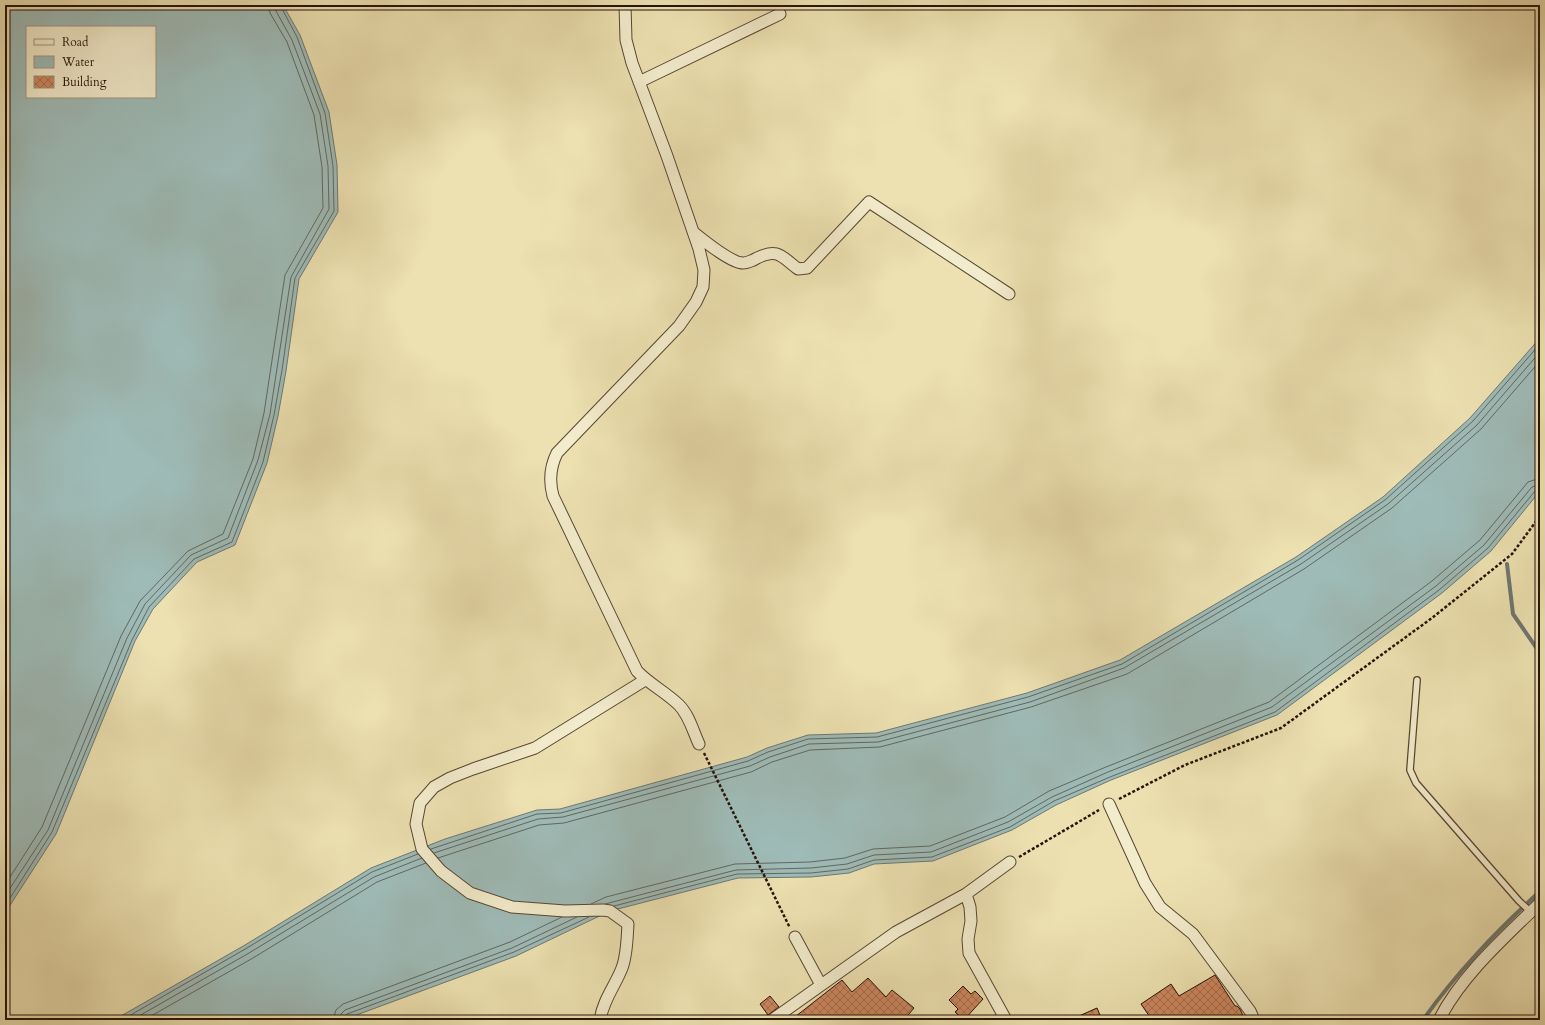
<svg xmlns="http://www.w3.org/2000/svg" width="1545" height="1025" font-family="Cardo,serif">
  <style>
    .water { fill: #9ebbb7; stroke: #6e7871; fill-rule: evenodd }
    .lines { fill: none; stroke-linecap: round; stroke-linejoin: round }
    .shore { stroke: #626760; stroke-width: 1 }
    .stream { stroke: #6e7871; stroke-width: 4 }
    .building { fill: url(#building-cross-hatch); stroke: #251309 }
    .service-casing { stroke: #574633; stroke-width: 8 }
    .minor-casing { stroke: #574633; stroke-width: 13 }
    .path { stroke: #251309; stroke-width: 2.5; stroke-dasharray: 3 2; stroke-linecap: butt }
    .service { stroke: #f3eccc; stroke-width: 5.5 }
    .minor { stroke: #f3eccc; stroke-width: 11 }
  </style>
  <defs>
    <pattern id="building-cross-hatch" width="8" height="8" patternUnits="userSpaceOnUse"><rect width="8" height="8" fill="#cd8760"/><path d="M0 0l8 8M0 8l8-8" fill="none" stroke="#a66d4d"/></pattern>
  </defs>
  <rect width="100%" height="100%" fill="#ede1b1"/>
  <filter id="stains"><feTurbulence type="fractalNoise" baseFrequency=".005" numOctaves="4"/><feColorMatrix values="0 0 0 0 .2 0 0 0 0 .09 0 0 0 0 .02 0 0 0 .5 -.17"/></filter>
  <radialGradient id="worn" r=".72"><stop offset=".6" stop-color="#630" stop-opacity="0"/><stop offset="1" stop-color="#630" stop-opacity=".3"/></radialGradient>
  <path class="water" d="M5,5H283L300,35L329,112L337,165L338,212L299,279L286,371L278,416L267,463L235,545L197,562L153,609L135,641L56,834L5,913ZM27,27H155V97H27Z
    M1540,338V491L1491,551L1442,593L1277,715L1111,780L1056,805L1012,830L933,861L874,864L849,873L811,877L738,878L610,911L516,956L343,1020H114L245,945L371,868L445,839L537,810L560,809L747,757L767,748L808,735L876,733L1027,693L1120,660L1296,557L1383,497L1470,418Z"/>
  <g class="lines">
    <path class="shore" d="M431,849L537,814L561,813L748,761L768,752L808,739L877,737L1028,697L1122,664L1298,560L1385,500L1473,421L1540,344
      M434,853L538,819L563,817L750,766L770,757L809,744L878,742L1030,702L1124,668L1301,564L1388,504L1477,425L1540,352
      M438,858L539,825L564,823L751,772L772,762L810,750L880,747L1031,707L1127,674L1304,569L1392,508L1481,429L1540,361
      M5,885L42,827L121,636L140,601L188,551L223,534L253,459L264,413L285,275L323,208L322,167L314,115L287,42L270,13L269,5
      M5,896L48,830L127,638L145,604L191,555L228,538L258,460L270,414L291,277L329,209L328,166L320,114L292,40L276,11L275,5
      M591,904L606,897L735,864L810,862L845,858L873,849L930,846L1005,817L1049,791L1106,767L1269,702L1432,581L1480,540L1528,482L1540,478
      M605,904L736,870L811,868L847,864L874,855L931,852L1008,822L1052,797L1108,772L1272,707L1436,586L1484,545L1532,487L1540,484
      M5,906L52,832L132,640L149,607L194,559L232,542L263,462L274,415L282,370L295,278L334,211L333,166L325,113L297,37L280,5
      M614,906L737,874L811,873L848,869L874,860L932,857L1010,827L1054,801L1110,777L1275,712L1439,590L1488,548L1535,491L1540,489
      M122,1020L247,948L372,872L418,854
      M132,1020L249,953L374,877L422,858
      M144,1020L253,958L377,882L426,863
      M333,1020L336,1010L343,1004L510,942L562,917
      M339,1020L341,1014L345,1010L512,948L577,917
      M344,1020L347,1014L514,952L589,917"/>
    <path class="stream" d="M1507,564L1513,614L1540,653
      M1423,1020C1457,972 1494,934 1537,894L1540,888"/>
  </g>
  <path class="building" d="M1215,975L1235,1006H1237L1240,1009L1245,1020H1152L1141,1004L1171,984L1179,996Z
    M868,978L886,997L892,990L914,1008L904,1020H791L842,980L852,992Z
    M963,986L971,994L975,991L983,999L964,1020L955,1012L958,1009L949,1000Z
    M770,996L779,1007L768,1015L760,1004Z
    M1097,1008L1102,1020H1070Z"/>
  <g class="lines">
    <g class="service-casing">
      <path id="service" d="M1417,680L1410,770L1416,783L1519,901L1531,912"/>
    </g>
    <g class="minor-casing">
      <path id="minor" d="M625,5L626,40L632,63L667,156L699,249L704,270L703,287L696,302L679,326L557,453C550,467 549,481 553,496L637,671C649,684 666,692 679,705C689,715 693,731 699,744
        M639,82L780,14
        M693,232C703,240 731,263 743,263C747,263 754,260 757,258C778,248 781,256 798,269L807,268L869,202L1009,294
        M1109,804L1145,883L1160,907L1193,934L1250,1011L1254,1020
        M966,894L970,907L971,921L968,939L969,953L1006,1020
        M795,937L821,985
        M600,1020C603,1000 615,986 622,968C627,955 627,939 628,924L610,911L603,910L565,911L512,907L470,893L441,871L422,849L416,824L420,803L434,787L450,778L473,769L535,748L645,680
        M772,1020L896,932L966,894L1010,862
        M1439,1020C1461,976 1505,937 1540,903"/>
    </g>
    <path class="path" d="M704,753L790,928
      M1119,799L1185,765L1281,728L1432,618L1512,554L1540,516
      M1019,857L1099,810"/>
    <use href="#service" class="service"/>
    <use href="#minor" class="minor"/>
  </g>
  <rect width="1545" height="1025" fill="none" stroke="#ede1b1" stroke-width="20"/>
  <rect x="6" y="6" width="1533" height="1013" fill="none" stroke="#251309" stroke-width="2"/>
  <rect x="10" y="10" width="1525" height="1005" fill="none" stroke="#251309"/>
  <rect x="26" y="26" width="130" height="72" fill="#f3eccc" stroke="#a1957e"/>
  <rect x="34" y="39" width="20" height="6" fill="#f3eccc" stroke="#a1957e"/>
  <text x="62" y="46" font-size="12" fill="#251309">Road</text>
  <rect x="34" y="56" width="20" height="12" fill="#9ebbb7" stroke="#a1957e"/>
  <text x="62" y="66" font-size="12" fill="#251309">Water</text>
  <rect x="34" y="76" width="20" height="12" fill="url(#building-cross-hatch)" stroke="#a1957e"/>
  <text x="62" y="86" font-size="12" fill="#251309">Building</text>
  <rect width="100%" height="100%" filter="url(#stains)"/>
  <rect width="100%" height="100%" fill="url(#worn)"/>
</svg>
